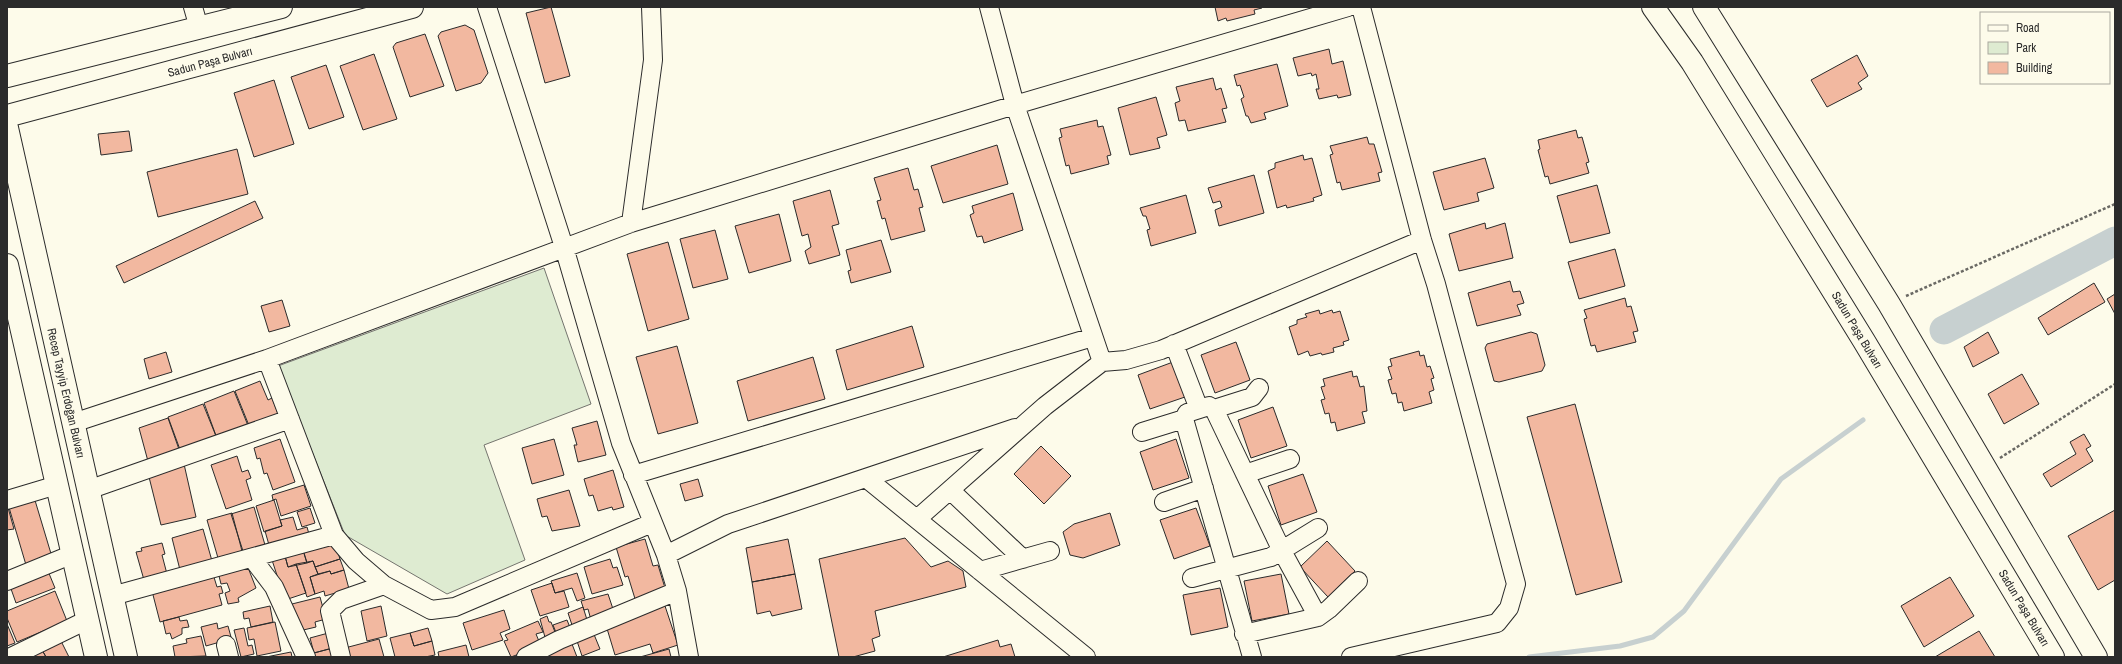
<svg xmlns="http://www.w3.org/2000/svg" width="2122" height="664" font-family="'Archivo Narrow',sans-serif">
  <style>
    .green { fill: #deebd1; stroke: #74746e }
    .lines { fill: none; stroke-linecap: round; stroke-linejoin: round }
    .stream { stroke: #c7d0d0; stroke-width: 5 }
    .river { stroke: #c7d0d0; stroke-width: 29 }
    .building { fill: #f2b8a0; stroke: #2b2b2b }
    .minor-casing { stroke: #2b2b2b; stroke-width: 20 }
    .major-casing { stroke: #2b2b2b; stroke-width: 24 }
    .highway-casing { stroke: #2b2b2b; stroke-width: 24 }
    .path { stroke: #6a6964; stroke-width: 2.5; stroke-dasharray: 3 2; stroke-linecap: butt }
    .minor { stroke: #fdfbea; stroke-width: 18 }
    .major { stroke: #fdfbea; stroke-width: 22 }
    .highway { stroke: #fdfbea; stroke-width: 22 }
    .labels { text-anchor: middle; stroke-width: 3; stroke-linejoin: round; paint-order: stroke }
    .street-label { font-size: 12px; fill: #2b2b2b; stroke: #fdfbea }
  </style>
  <rect width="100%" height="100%" fill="#fdfbea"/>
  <path class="green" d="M544,268L591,404L484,445L525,560L447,594L345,535L278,366Z"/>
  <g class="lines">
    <path class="stream" d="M1529,657L1620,646L1653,637L1684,611L1781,479L1863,420"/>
    <path class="river" d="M1944,330L2115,241"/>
  </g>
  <path class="building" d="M551,7L570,76L545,83L526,13Z
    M1215,7H1262V8L1254,10L1255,14L1227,21L1226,18L1218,21Z
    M465,25L474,30L488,73L481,83L456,91L438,36L441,32Z
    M425,34L444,86L410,97L393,47L396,43Z
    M1329,49L1332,64L1343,61L1351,95L1338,98L1337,95L1319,99L1316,89H1319L1316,74L1312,76L1311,73L1298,76L1293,58Z
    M374,54L397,119L363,130L340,66Z
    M1857,55L1868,76L1858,83L1862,89L1827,107L1811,80Z
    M1277,64L1288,106L1264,113L1266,119L1251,123L1248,116H1246L1241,99L1244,97L1240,85L1237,86L1234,75Z
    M326,65L344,117L309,129L291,77Z
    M1213,78L1216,90L1221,88L1227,108L1222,109L1226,122L1188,131L1185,120L1179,121L1175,103L1180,101L1176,87Z
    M274,80L294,144L254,157L234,93Z
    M1156,97L1167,135L1157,138L1160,148L1130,155L1118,108Z
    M1097,120L1098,127L1103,126L1111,155L1107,156L1109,164L1071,174L1069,165L1066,166L1059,138L1062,137L1060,129Z
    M1576,130L1578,138L1582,137L1589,162L1586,163L1589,173L1550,184L1548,176L1545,177L1538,150L1540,149L1538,140Z
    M129,131L132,151L101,155L98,134Z
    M1367,137L1369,144H1374L1382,172L1378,173L1380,181L1342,190L1340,182L1337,183L1330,155L1333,154L1330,146Z
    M997,145L1008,184L943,203L931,166Z
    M237,149L248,194L158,217L147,172Z
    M1303,155L1304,160L1312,158L1322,195L1313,198L1314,201L1287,208L1286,205L1277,208L1268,171L1275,168V163Z
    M1485,158L1494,188L1477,193L1479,201L1444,210L1433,172Z
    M908,168L914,190L918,189L923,207L919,208L925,231L891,240L885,218L882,219L877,201L881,200L874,178Z
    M1254,175L1264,213L1219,226L1215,210L1222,207L1220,201L1213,203L1208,188Z
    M1597,185L1610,233L1570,243L1557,196Z
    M830,190L839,224L832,226L840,255L809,264L805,251L811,247L808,234L802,236L793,201Z
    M1013,193L1023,230L984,243L982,236L977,237L970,215L974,213L972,206Z
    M1186,195L1196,233L1151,246L1147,230L1150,229L1146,216H1143L1140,208Z
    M255,201L263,218L124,283L116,266Z
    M779,214L791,261L749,273L735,226Z
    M1485,223L1486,229L1505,223L1513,258L1459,271L1449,234Z
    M715,230L728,279L693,288L680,239Z
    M881,240L891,272L851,283L848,271L851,270L846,250Z
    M668,242L689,319L648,331L627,254Z
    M1615,249L1625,286L1579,299L1568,262Z
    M1510,281L1513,292L1520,291L1524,303L1517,305L1521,315L1477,326L1468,293Z
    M2094,283L2105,302L2048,335L2038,318Z
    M2115,294V314L2107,299Z
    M1625,298L1627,307L1631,306L1638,331L1633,332L1636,342L1597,352L1595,345L1591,346L1584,319L1587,318L1584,310Z
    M282,300L290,326L269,332L261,306Z
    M1319,310L1320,314L1332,310L1333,313L1340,311L1349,340L1343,342L1344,345L1333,348L1334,352L1322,355L1321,353L1310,356L1308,351L1298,355L1289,327L1297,324V320L1307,317L1305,314Z
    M912,326L924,367L847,390L836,350Z
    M1531,332L1537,334L1545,365L1542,371L1499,382L1494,381L1485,348L1487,344Z
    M1988,332L1999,353L1973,367L1964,347Z
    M1236,342L1250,380L1215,393L1201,355Z
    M677,346L698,423L658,434L636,357Z
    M1419,351L1420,356L1424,355L1427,367L1430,366L1434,378L1431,379L1434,390L1429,392L1432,403L1404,411L1402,402L1398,403L1396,393L1392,394L1388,380L1392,379L1388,367L1392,366L1390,359Z
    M166,352L172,372L149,379L144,359Z
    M813,357L825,399L748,421L737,381Z
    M1173,362L1185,397L1150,409L1138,375Z
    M1352,371L1353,377L1357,376L1360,387L1364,386L1367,411L1362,412L1365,423L1337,431L1335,422L1331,423L1329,413L1325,414L1321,400L1325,399L1321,387L1325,386L1323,379Z
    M2022,374L2039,404L2004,424L1988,394Z
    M260,381L268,400L272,398L279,416L250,428L235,391Z
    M234,391L249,428L218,441L204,403Z
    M203,404L218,441L182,455L168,417Z
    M1575,404L1622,582L1576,595L1527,417Z
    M1273,407L1287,446L1251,458L1238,420Z
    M168,418L181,455L149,465L139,428Z
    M597,421L606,455L578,462L574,445H577L572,428Z
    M2084,434L2091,446L2086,449L2093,461L2051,487L2043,474L2076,454L2070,442Z
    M280,439L295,482L273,490L267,473L264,474L260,458L257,459L254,448Z
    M554,439L564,475L532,484L522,448Z
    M1176,439L1189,478L1153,490L1140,452Z
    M1041,446L1071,476L1044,504L1014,474Z
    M237,456L242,472L248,470L251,478L246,480L252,500L226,509L211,465Z
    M184,464L196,517L161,525L148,473Z
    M613,470L624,507L613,510L612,507L598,511L593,495L589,496L584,479Z
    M1303,474L1317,512L1281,525L1268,486Z
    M698,479L703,496L685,501L680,484Z
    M304,485L311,506L281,516L276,499L273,500L272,495Z
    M569,490L580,526L552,531L547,516L542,517L537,499Z
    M34,497L52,557L26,565L8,504Z
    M274,500L282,526L264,532L256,506Z
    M7,504L14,529L7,530Z
    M254,507L265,545L243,551L231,514Z
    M310,508L315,523L302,527L297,512Z
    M1196,508L1210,546L1174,559L1160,520Z
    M2115,510V580L2098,590L2068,536Z
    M232,513L242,551L218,558L207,520Z
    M1110,513L1120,545L1083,558L1070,555L1063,532L1074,524Z
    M293,517L297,530L307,527L309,534L269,545L265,531L282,526L280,520Z
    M203,529L212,561L180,570L172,538Z
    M905,538L931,567L948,561L963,571L966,587L875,611L880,636L872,639L875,651L853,657H839L819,559Z
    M645,539L653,566L658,565L665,588L636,602L628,576L625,577L616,547Z
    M788,539L795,574L752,582L746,548Z
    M334,540L340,559L315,567L313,561L307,563L303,550Z
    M1327,541L1355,571L1328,597L1300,567Z
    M162,543L165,554L162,555L167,574L144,580L136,552L142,551L141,548Z
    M303,550L307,563L288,567L285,556Z
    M285,556L288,567L296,564L306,593L285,600L272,560Z
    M340,559L344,570L331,574L330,571L318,574L315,567Z
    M610,559L613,568L617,567L623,585L592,594L584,567Z
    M313,561L318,574L310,577L315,594L307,597L296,564Z
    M247,565L256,588L238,598L239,602L228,604L225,593L230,591L227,583L221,584L218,572Z
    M344,570L349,589L325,596L324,591L315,594L310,577L330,571L331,574Z
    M48,571L55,588L16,603L10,586Z
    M577,573L585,598L577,601L572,588L555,593L551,581Z
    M213,574L217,587L221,586L223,593L219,594L222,605L160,622L152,591Z
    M795,574L802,609L772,616L770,611L757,614L752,582Z
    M1281,574L1289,614L1252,621L1244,581Z
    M1950,577L1974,616L1924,647L1901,606Z
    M552,583L555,593L564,591L569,607L540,616L531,590Z
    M1220,588L1228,627L1191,635L1183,595Z
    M55,591L67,621L17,642L7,618V611Z
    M608,594L614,612L591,620L588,609L584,610L581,601Z
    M320,597L326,619L315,622L316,627L299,631L288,605Z
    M664,603L678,645L653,653L650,644L615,655L605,622Z
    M270,606L273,622L251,627L249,618L244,619L243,612Z
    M381,606L387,636L367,641L361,611Z
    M583,607L588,623L573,628L568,613Z
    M504,610L510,629L500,633L503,640L472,650L463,623Z
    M547,616L549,622H551L557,637L546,641L540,619Z
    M179,617L180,621L187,620L189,627L182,628V634L172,639L170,633L166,634L163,621Z
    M567,620L571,630L557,635L553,625Z
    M538,621L543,632L536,634L541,646L511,657L504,641L508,640L505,635Z
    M275,622L281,651L257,656L254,639L249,640L247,628Z
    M217,623L218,629L228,626L231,637L227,638V640L206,646L201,627Z
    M7,624L15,643L7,646Z
    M244,628L248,646L252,645L254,654L241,657L234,630Z
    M428,628L432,641L414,646L410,633Z
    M1979,631L1995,657H1935Z
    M332,632L336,647L314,653L310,638Z
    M593,632L600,649L582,656L576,638Z
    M410,633L414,646L432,641L435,655L425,657H395L390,638Z
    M201,636L206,656L175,657L173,646L187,643L186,639Z
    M60,639L69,657H46L41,648Z
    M379,639L384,657H343L341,649Z
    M998,640L1000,647L1011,644L1015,657H943Z
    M572,644L577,657H534Z
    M466,645L469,657H439L438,652Z
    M337,647L339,657H311L310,654Z
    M41,648L46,657H24Z
    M669,649L671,657H640Z
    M291,652L292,657H266Z"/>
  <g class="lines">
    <g class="minor-casing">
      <path id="minor" d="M193,7L199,28
        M487,7L564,247L621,443L666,555L677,591L689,657
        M989,7L1015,105L1102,362
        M631,223L653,60L651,7
        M1174,344L1199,409
        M267,359L334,535L356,561L384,585L431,610L455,607L652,523
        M1214,409L1252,397L1259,388
        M73,423L267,359L631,223L1015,105L1348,7
        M1142,432L1184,419
        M1245,474L1290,459
        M633,475L1093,337
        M866,478L1086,657
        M88,490L290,419
        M950,490L1023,559
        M7,500L57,485
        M1164,502L1204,488
        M917,519L1045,406L1102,362L1126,360L1161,350L1422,240
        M666,555L728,524L1015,428
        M252,558L274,587L306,657
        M980,571L1050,551
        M1192,578L1271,557L1318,528
        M7,581L73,554
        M112,596L334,535
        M1244,634L1318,617L1329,609L1358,581
        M226,645L229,657
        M11,657L87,620
        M341,657L330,611L341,600L384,585
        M526,657L559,640L677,591
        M1252,657L1184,419L1187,413L1209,406L1214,409L1282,551L1318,617
        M1351,657L1497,623L1509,608L1516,584L1436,284L1422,240L1361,7"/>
    </g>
    <g class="major-casing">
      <path id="major" d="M1653,7L1692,62L1864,341L2053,657
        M1704,7L1889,304L2096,657
        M7,76L281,7
        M7,116L412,7"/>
    </g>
    <g class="highway-casing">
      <path id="highway" d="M7,128L126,657
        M7,265L96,657"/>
    </g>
    <path class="path" d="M1906,296L2115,204
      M2000,458L2115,384"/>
    <use href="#minor" class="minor"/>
    <use href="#major" class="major"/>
    <use href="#highway" class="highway"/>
  </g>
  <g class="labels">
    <g class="street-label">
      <text transform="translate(210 62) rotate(-15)" y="4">Sadun Paşa Bulvarı</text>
      <text transform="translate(1857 330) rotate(59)" y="4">Sadun Paşa Bulvarı</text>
      <text transform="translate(66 393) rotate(77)" y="4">Recep Tayyip Erdoğan Bulvarı</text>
      <text transform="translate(2024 608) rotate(59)" y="4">Sadun Paşa Bulvarı</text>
    </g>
  </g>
  <rect width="2122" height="664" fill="none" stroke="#2b2b2b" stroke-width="16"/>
  <rect x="1980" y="12" width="130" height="72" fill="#fdfbea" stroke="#a9a89e"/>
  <rect x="1988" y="25" width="20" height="6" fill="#fdfbea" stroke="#a9a89e"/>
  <text x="2016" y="32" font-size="12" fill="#2b2b2b">Road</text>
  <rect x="1988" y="42" width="20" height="12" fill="#deebd1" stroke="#a9a89e"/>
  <text x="2016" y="52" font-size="12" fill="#2b2b2b">Park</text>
  <rect x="1988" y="62" width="20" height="12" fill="#f2b8a0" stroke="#a9a89e"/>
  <text x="2016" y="72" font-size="12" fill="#2b2b2b">Building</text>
</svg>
